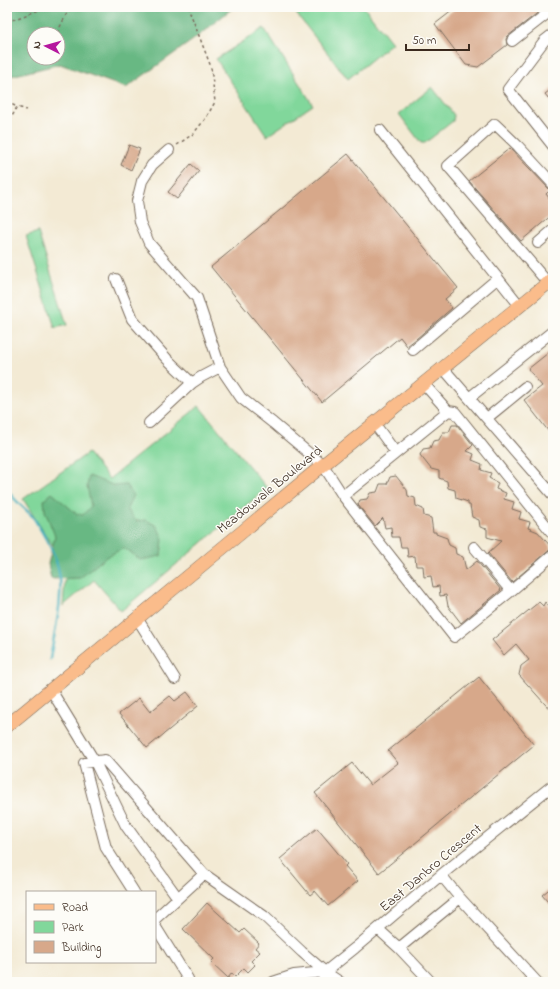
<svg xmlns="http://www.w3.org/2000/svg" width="560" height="989" font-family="'Indie Flower',sans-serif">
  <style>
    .green { fill: #81d79b; stroke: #5e805c }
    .forest { fill: #68b883; stroke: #527150; fill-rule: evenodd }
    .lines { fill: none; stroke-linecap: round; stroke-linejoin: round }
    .stream { stroke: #43b1be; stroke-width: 2.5 }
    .building { fill: #d7a88a }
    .minor-casing { stroke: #7b6d5e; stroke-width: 12 }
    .major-casing { stroke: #7b6d5e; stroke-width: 14 }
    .path { stroke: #7b6d5e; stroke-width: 1.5; stroke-dasharray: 3 3; stroke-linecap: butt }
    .minor { stroke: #fff; stroke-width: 10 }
    .major { stroke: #fabc8b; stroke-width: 13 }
    .labels { text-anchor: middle; stroke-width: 3; stroke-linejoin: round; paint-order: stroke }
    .street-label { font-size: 14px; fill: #3b2a1e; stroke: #fdfcf7 }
  </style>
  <rect width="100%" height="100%" fill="#fdfcf7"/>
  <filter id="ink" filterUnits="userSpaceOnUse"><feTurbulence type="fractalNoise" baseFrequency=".025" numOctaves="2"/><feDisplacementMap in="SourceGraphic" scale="8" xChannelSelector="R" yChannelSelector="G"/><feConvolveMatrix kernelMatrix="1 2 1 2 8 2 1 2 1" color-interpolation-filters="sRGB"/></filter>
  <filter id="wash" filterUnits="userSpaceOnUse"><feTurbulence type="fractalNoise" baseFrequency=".012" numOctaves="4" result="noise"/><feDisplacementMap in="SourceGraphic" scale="16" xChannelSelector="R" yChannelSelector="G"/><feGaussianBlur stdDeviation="0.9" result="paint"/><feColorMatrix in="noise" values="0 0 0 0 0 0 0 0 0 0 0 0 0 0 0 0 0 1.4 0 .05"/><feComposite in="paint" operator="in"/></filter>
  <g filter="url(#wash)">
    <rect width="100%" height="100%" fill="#f3ead4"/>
    <path class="green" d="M291,7H364L392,43L348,79Z
      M264,28L313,105L267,136L216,59Z
      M432,87L454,115L453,121L425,143H421L399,114Z
      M38,232L67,325L55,328L26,236Z
      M199,406L267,488L121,611L94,580L63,606L66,567L23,499L88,453L109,479Z"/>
    <path class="forest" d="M7,7H234L193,40L126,88L60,64L7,77ZM34,34H58V58H34Z
      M89,476L115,486L126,485L133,495L127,509L136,521L146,520L157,526L163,539L161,556L141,560L124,548L106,557L80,578L51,579L48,564L55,536L45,511L44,500L52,493L77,514L83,515L91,506L87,486Z"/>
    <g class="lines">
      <path class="stream" d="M7,488C14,503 26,507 35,520C45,537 56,554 59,573C64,596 54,635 50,659"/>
    </g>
    <g id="blocks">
      <path class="building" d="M457,7H545L508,36L506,39L507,45L478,67L466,65L435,24Z
        M553,88V104L545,94Z
        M129,145L140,149L131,170L121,165Z
        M510,148L550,190L546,194L553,203V214L521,241L469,181Z
        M348,154L458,288L445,299L452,308L416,339L407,346L400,337L322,402L211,267Z
        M191,164L199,171L177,199L168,192Z
        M553,349V437L524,400L542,386L528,369Z
        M452,425H457L473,445L467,451L474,454L472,460L482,464L481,470L491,473L489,478L498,483L496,489L506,493L504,499L514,502L512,509L521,512L519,519L530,522L528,528L538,532L552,548L512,582L488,553L501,541L487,537V529L480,527L479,520L472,517L470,505H468V502L456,498L455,490L448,488L447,481L439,478V471L431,469L420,455L423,449L430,448L433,441L439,440L443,432H449Z
        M396,476L407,490L408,496L415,498L416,506L423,509L424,516L431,518L433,532H436V534L447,538L449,545L455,548L456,554L463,557L466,570L477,561L501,590L461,623L448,606L446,595L440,596L439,586L433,587L431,576L424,577L423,566H416L415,556L408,557L407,547H401L399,537H392L391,527L385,528L383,518L375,526L358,505L360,500L367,499L370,493L377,492L380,484H387L390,477Z
        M539,602L543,606L545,602L553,611V713L519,675L521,666L529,660L516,644L504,655L492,640Z
        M479,677L534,745L379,873L315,793L352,763L370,785L398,763L388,751Z
        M187,692L198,706L147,748L119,714L139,698L150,712L170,696L175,701Z
        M317,828L347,864L345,866L358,881L328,906L315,891L310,895L280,859Z
        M553,886V908L542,895Z
        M207,903L240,933L244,929L259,943L255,948L260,952L251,961L255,965L248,972L244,968L235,977L232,973L228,978L211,962L214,959L183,929Z"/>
    </g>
  </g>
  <g filter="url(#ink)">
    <use href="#blocks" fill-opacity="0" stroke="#7b6d5e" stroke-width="1"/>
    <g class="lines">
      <g class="minor-casing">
        <path id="minor" d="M553,34L544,41L508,89L553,146
          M512,41L553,9
          M380,130L520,306
          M169,150L152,165L142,181L137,201L140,222L149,243L197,298L220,367L241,398L273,423L323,465L343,496L454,637L511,591L474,547
          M538,243L553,230
          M116,279L132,319L167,359L192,383
          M548,283L448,166L495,124L518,146L553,184
          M413,350L498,278
          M443,368L553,495
          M469,398L553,331
          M448,411L455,412L553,534
          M487,418L525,387
          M149,423L192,383L201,377L220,367
          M374,423L396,453
          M343,496L448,411L424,384
          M511,591L553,555
          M137,618L175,679
          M51,690L95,762L126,826L178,898
          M441,875L460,898
          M134,892L106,848L84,763L105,760L204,874L264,916L302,952L325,972L340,982
          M155,919L204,874
          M155,926L188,979
          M378,929L399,948
          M325,972L355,948L441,875L553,785
          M273,982L294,975L325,972
          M323,982L325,972
          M431,982L399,948L460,898L537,982"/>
      </g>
      <g class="major-casing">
        <path id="major" d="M7,726L323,465L553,279"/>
      </g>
      <path class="path" d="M7,22L47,7
        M59,57V29L66,15L74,7
        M7,102L17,107
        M7,126L17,107L27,110
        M177,145L193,134L206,118L215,102L211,67L188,7"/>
      <use href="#minor" class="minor"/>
      <use href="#major" class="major"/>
    </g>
  </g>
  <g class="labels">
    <g class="street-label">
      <text transform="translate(269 489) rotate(-39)" y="5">Meadowvale Boulevard</text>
      <text transform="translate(430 867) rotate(-40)" y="5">East Danbro Crescent</text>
    </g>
  </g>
  <rect width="560" height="989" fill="none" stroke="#fdfcf7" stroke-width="24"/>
  <rect x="26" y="891" width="130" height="72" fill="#fdfcf7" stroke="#afa8a0"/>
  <rect x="34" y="904" width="20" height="6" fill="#fabc8b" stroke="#afa8a0"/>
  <text x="62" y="911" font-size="12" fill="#3b2a1e">Road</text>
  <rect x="34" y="921" width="20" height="12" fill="#81d79b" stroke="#afa8a0"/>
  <text x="62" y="931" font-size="12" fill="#3b2a1e">Park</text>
  <rect x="34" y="941" width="20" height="12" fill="#d7a88a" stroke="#afa8a0"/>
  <text x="62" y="951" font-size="12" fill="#3b2a1e">Building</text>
  <g transform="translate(46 46) rotate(276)"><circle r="19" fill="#fdfcf7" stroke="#afa8a0"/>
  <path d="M0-3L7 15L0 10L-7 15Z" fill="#b5179e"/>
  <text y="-6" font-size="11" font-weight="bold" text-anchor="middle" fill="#3b2a1e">N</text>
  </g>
  <path d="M406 44v6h63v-6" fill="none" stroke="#3b2a1e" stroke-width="2"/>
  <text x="412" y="44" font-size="12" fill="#3b2a1e" stroke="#fdfcf7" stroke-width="3" paint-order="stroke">50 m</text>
</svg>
